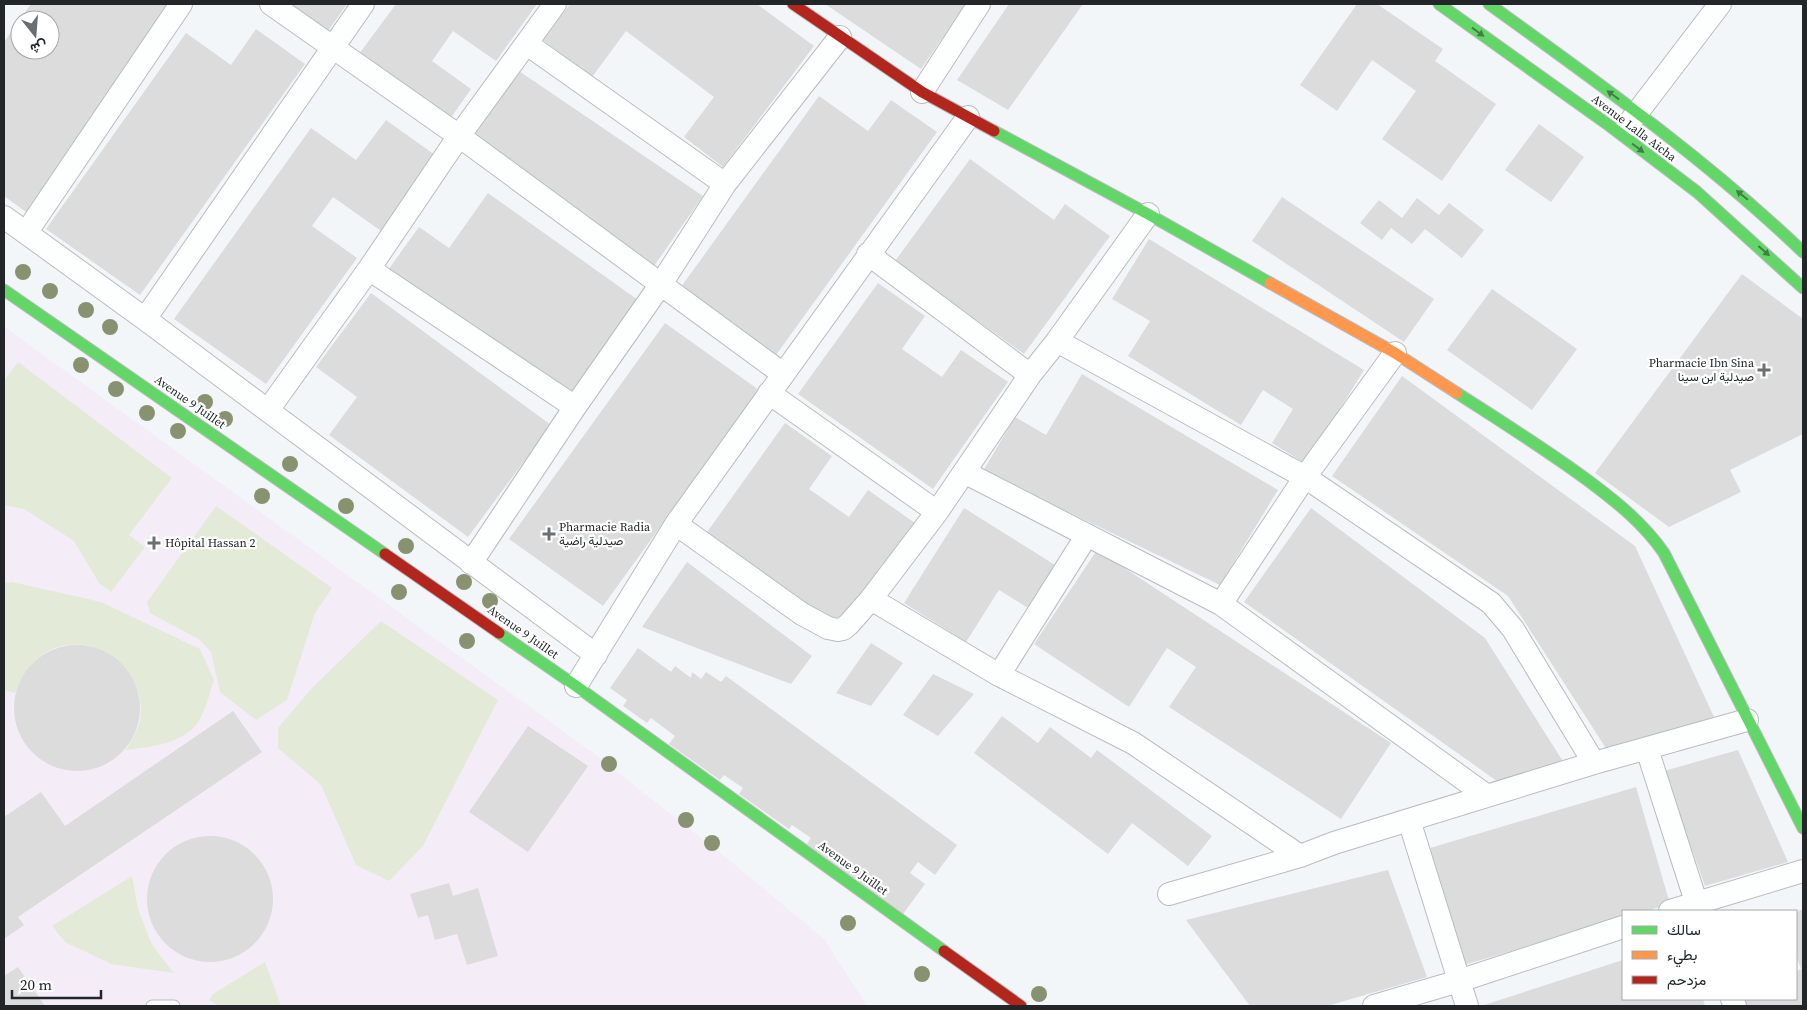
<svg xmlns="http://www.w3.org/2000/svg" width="1807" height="1010" font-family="'Source Serif 4',Vazirmatn,serif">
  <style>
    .medical { fill: #f4ecf7 }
    .green { fill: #e3ebd8 }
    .building { fill: #dcdcdc; fill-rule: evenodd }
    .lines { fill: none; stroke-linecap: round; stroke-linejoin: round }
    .lane-casing { stroke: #b9bcbf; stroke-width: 13 }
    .street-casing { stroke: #b9bcbf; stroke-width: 24 }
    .fast-casing { stroke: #b9bcbf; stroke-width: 13 }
    .slow-casing { stroke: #b9bcbf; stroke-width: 13 }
    .jam-casing { stroke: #b9bcbf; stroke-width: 13 }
    .lane { stroke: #fdfefe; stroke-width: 11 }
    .street { stroke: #fdfefe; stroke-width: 22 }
    .fast { stroke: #63d668; stroke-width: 11 }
    .slow { stroke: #ff974d; stroke-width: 11 }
    .jam { stroke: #b3261e; stroke-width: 11 }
    .tree { fill: #889170 }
    .oneway { fill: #437e48 }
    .poi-dot { fill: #6b6f71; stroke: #fff; stroke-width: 2 }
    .labels { text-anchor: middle; stroke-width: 4.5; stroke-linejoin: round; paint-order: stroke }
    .street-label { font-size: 12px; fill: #232628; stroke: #fff }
    .poi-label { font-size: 12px; fill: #232628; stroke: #fff; text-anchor: start }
  </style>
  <rect width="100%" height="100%" fill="#f2f6f9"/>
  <path class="medical" d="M6,328L596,755L740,869L824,939L864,1001L866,1006H4V332Z"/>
  <path class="green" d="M18,362L172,478L129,535L145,547L111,592L99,583L74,541L24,509L4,505V381Z
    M216,506L332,588L315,613L287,700L256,720L220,692L211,652L200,640L150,613L147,602Z
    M12,582L101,602L200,649L214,680C210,692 207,705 201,717C189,743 151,747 126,750C133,738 141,726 141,711C142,659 79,624 38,658C27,668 21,680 15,693L4,690V583Z
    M381,621L498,700L423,846L389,881L356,865L321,785L278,748V728L313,687Z
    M132,876L138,909L152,945L174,973L111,964L65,942L52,926Z
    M265,962L281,1006H219L209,1000L213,994Z"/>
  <path class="building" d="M31,4H174L26,212L4,196V42ZM20,20H50V50H20Z
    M284,4H347L326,34Z
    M396,4H537L496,61L453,31L432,61L471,89L450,119L359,54Z
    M570,4H757L814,46L723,167L684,137L714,97L626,31L592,77L543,40Z
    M825,4H966L921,69Z
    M1009,4H1083L1008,110L957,80Z
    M1357,4H1377L1443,49L1435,61L1496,104L1442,181L1382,139L1416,91L1372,60L1337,111L1300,85Z
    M256,29L305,64L140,295L46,229L186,33L231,65Z
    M519,71L703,196L654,266L470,141Z
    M819,96L868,131L891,100L937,132L776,355L681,287Z
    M386,120L435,155L381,231L333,197L312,226L357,258L266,384L174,319L311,128L356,160Z
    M1539,124L1584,157L1551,202L1505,170Z
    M970,159L1054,220L1065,204L1110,236L1024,354L895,261Z
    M488,193L638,300L568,398L388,270L419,227L449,248Z
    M1282,197L1434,299L1404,342L1252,241Z
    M1417,198L1439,215L1449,203L1484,230L1462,258L1425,229L1412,244L1391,228L1382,240L1360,223L1379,200L1402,218Z
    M1149,239L1364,370L1306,464L1272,443L1293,409L1263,390L1241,425L1128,356L1150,321L1112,299Z
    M1742,274L1803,319V434L1730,470L1741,492L1669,527L1595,473Z
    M878,283L925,316L902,349L942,377L961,350L1008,382L933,489L798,394Z
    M1492,289L1577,349L1532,410L1447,350Z
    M371,293L551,425L468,537L329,435L357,397L316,367Z
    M665,323L759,390L603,606L509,539Z
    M1082,374L1278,490L1220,585L983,471L1015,417L1046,435Z
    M1402,376L1635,546L1714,717L1609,753L1508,596L1332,476Z
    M785,423L832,456L809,489L849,517L868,490L915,523L840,629L705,535Z
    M964,508L1055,565L1028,608L999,590L966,642L904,603Z
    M1311,508L1485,638L1564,763L1504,786L1244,602Z
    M1097,550L1391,743L1341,819L1169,707L1196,667L1167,648L1129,707L1034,644Z
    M687,562L812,656L791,684L642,627Z
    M871,643L903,663L871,706L836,693Z
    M14 708a63 63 0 1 1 126 0a63 63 0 1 1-126 0Z
    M638,648L671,672L675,666L691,678L692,672L701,679L706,672L721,682L726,676L957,845L935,875L918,862L910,873L925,884L903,914L807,844L811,838L792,825L789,829L739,794L743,788L724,775L720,780L669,744L675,736L651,718L647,723L623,706L627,700L610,688Z
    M933,674L974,694L938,736L903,715Z
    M233,711L262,752L18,917L24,925L4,939V817L41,792L65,826Z
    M1002,716L1038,743L1050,727L1091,758L1097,750L1212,836L1188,866L1132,823L1108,854L974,753Z
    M528,726L588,766L528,852L469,812Z
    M1738,750L1788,862L1705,886L1664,771Z
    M1636,787L1670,904L1645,911H1623V918L1464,965L1430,848Z
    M147 899a63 63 0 1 1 126 0a63 63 0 1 1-126 0Z
    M1388,870L1427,977L1327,1006H1250L1186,920Z
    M449,883L453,896L478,888L498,956L467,965L457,934L435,940L428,915L418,918L410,894Z
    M1803,909V1006H1746L1744,999H1796V971L1801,969L1796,955V912Z
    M1623,960V999H1703L1705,1006H1481Z
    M18,967L45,1006H4V976Z"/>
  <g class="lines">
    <g class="lane-casing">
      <path id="lane" d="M152,1006H174"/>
    </g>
    <g class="street-casing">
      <path id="street" d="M271,4L459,136L783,374
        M527,44L725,184
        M922,92L979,4
        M1627,126L1720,4
        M4,217L145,319L596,655
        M26,233L181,4
        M868,254L1030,375
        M369,269L575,407
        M145,319L363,4
        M1057,341L1305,477L1491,603L1513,629L1594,763
        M769,393L937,512
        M268,410L369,269L459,136L555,4
        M964,472L1221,604L1487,796
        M676,524L802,614L828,628L838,630L843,629L849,624L871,599L937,512L1030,375L1057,341L1148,214
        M471,563L575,407L661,284L725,184L840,37
        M871,599L999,675L1133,743L1300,856
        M1221,604L1305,477L1395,353
        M999,675L1087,535
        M576,686L676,524L968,117
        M1647,749L1699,911
        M1409,820L1467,1006
        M1169,894L1300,856L1334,843L1594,763L1747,720
        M1670,911L1803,871
        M1732,999L1735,1006
        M1374,1006L1459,981L1623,927"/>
    </g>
    <g class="fast-casing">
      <path id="fast" d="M1439,4L1610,126L1697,192L1803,288
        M1489,4C1597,82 1706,159 1803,252
        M994,131L1148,214L1270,283
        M4,290L385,554
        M1457,393C1502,422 1547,450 1590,482C1618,503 1644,524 1664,553L1803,828
        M499,633L576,686L944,951"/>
    </g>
    <g class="slow-casing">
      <path id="slow" d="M1270,283L1395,353L1457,393"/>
    </g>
    <g class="jam-casing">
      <path id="jam" d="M793,4L922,92L994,131
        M385,554L499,633
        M944,951L1021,1006"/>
    </g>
    <use href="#lane" class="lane"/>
    <use href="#street" class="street"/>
    <use href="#fast" class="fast"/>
    <use href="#slow" class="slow"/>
    <use href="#jam" class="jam"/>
  </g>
  <g class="tree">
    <circle cx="23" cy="272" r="8"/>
    <circle cx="50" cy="291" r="8"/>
    <circle cx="86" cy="310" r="8"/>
    <circle cx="110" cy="327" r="8"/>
    <circle cx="81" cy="365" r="8"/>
    <circle cx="116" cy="389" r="8"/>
    <circle cx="205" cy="402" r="8"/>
    <circle cx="147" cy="413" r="8"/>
    <circle cx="225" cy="419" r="8"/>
    <circle cx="178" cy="431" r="8"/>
    <circle cx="290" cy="464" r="8"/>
    <circle cx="262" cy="496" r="8"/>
    <circle cx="346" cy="506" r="8"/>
    <circle cx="406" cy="546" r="8"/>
    <circle cx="464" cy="582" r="8"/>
    <circle cx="399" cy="592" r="8"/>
    <circle cx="490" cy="601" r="8"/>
    <circle cx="467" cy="641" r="8"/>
    <circle cx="609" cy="764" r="8"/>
    <circle cx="686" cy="820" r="8"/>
    <circle cx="712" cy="843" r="8"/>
    <circle cx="848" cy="923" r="8"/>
    <circle cx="922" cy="974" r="8"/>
    <circle cx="1039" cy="994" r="8"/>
  </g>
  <defs><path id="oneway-solid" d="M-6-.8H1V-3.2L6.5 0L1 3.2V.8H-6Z" transform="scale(1.25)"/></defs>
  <g class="oneway">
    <use href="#oneway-solid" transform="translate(1478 32) rotate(36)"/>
    <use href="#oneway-solid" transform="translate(1613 95) rotate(-144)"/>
    <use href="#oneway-solid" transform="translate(1638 148) rotate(37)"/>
    <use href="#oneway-solid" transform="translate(1742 195) rotate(-141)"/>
    <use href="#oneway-solid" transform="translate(1764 251) rotate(41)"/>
  </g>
  <g class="poi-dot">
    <path d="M1761.5 362.5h5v5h5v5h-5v5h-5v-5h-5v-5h5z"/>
    <path d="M546.5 526.5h5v5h5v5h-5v5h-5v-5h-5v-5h5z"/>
    <path d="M151.5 535.5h5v5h5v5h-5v5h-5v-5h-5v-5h5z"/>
  </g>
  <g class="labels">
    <g class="street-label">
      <text transform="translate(1634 128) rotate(37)" y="4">Avenue Lalla Aicha</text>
      <text transform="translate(190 402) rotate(35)" y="4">Avenue 9 Juillet</text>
      <text transform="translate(523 632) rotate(35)" y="4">Avenue 9 Juillet</text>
      <text transform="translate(853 868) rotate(36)" y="4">Avenue 9 Juillet</text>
    </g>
    <g class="poi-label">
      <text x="1754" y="367" text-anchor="end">Pharmacie Ibn Sina<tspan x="1754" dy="14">صيدلية ابن سينا</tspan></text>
      <text x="559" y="531">Pharmacie Radia<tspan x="559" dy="14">صيدلية راضية</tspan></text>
      <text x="165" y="547">Hôpital Hassan 2</text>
    </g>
  </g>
  <rect width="1807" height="1010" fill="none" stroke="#232628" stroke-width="10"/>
  <rect x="1622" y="910" width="175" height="90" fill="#ffffff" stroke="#a7a8a9"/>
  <rect x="1632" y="926" width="25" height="8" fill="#63d668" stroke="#a7a8a9"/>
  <text x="1667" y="935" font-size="15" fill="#232628">سالك</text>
  <rect x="1632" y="951" width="25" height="8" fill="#ff974d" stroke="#a7a8a9"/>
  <text x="1667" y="960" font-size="15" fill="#232628">بطيء</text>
  <rect x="1632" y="976" width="25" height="8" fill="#b3261e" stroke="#a7a8a9"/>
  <text x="1667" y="985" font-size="15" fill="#232628">مزدحم</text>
  <g transform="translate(35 35) rotate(163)"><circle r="24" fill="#ffffff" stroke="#a7a8a9"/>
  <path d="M0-4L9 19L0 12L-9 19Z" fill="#6b6f71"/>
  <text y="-8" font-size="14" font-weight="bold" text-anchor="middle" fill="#232628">ش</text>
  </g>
  <path d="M12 990v8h89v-8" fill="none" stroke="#232628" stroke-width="2.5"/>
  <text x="20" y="990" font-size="15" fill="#232628" stroke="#ffffff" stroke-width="4" paint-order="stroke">20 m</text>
</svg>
